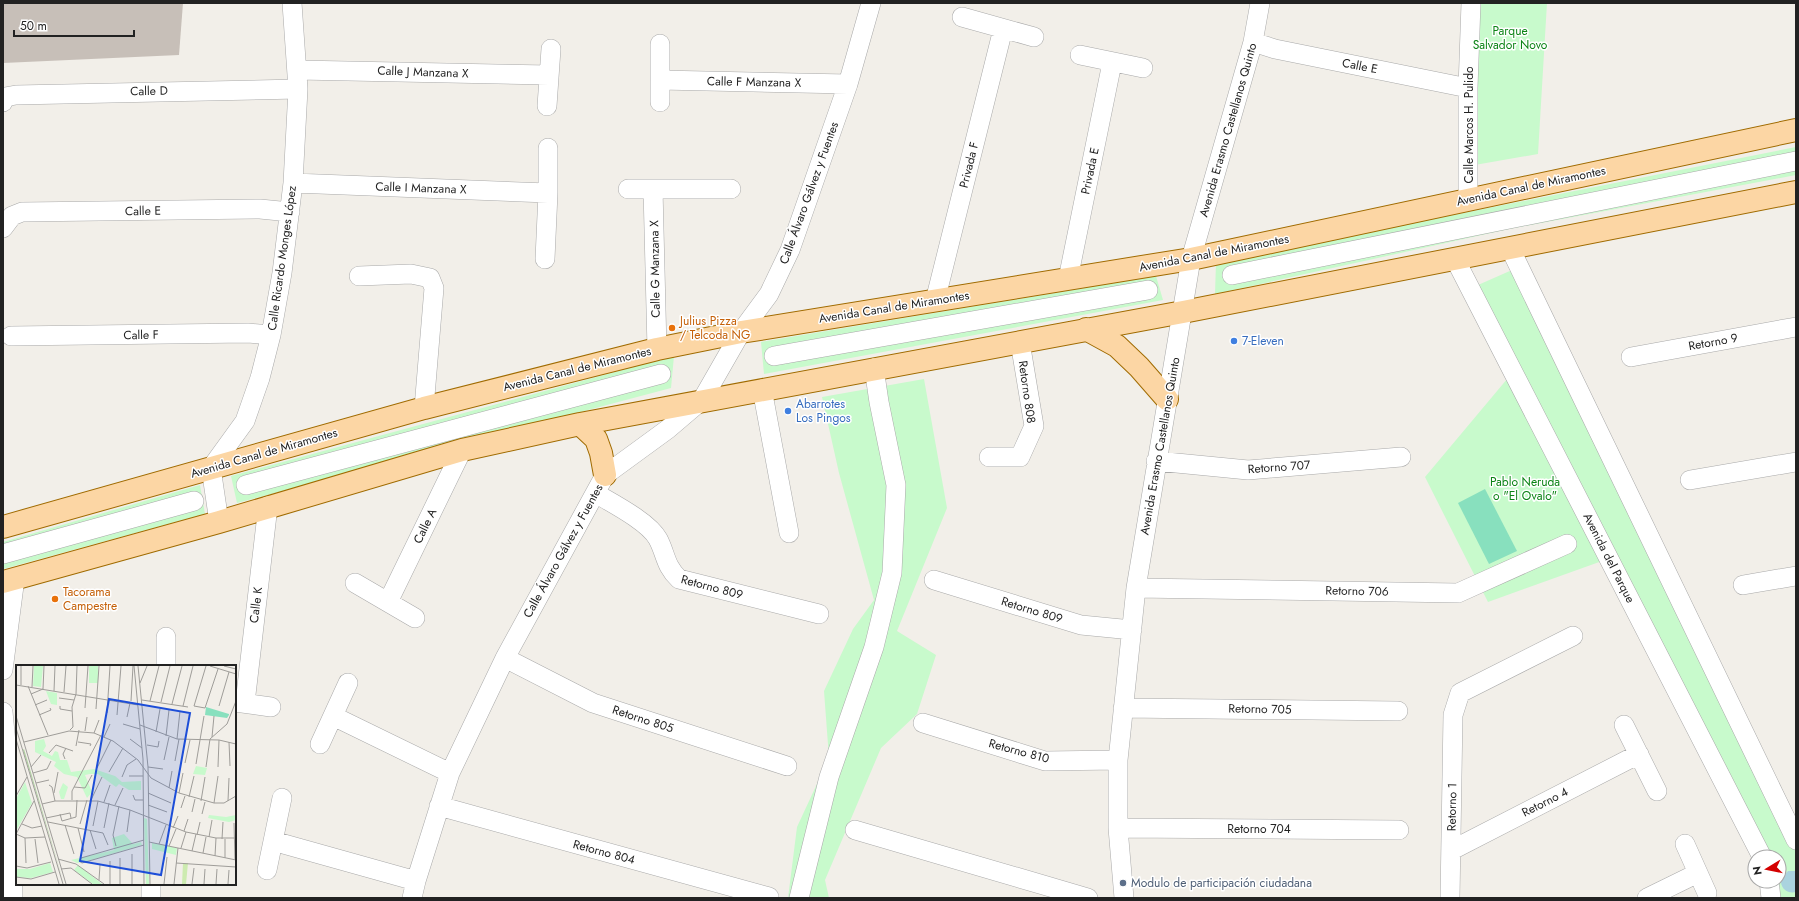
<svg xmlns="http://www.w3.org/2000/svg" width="1799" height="901" font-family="Jost,sans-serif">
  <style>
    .park { fill: #c8facc }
    .pitch { fill: #88e0be }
    .water { fill: #aad3df }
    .building { fill: #c7bfb8 }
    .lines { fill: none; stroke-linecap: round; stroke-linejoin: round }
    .minor-casing { stroke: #a9a9a9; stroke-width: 20 }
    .major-casing { stroke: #a06b00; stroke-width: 24 }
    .minor { stroke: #fff; stroke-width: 19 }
    .major { stroke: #fcd6a4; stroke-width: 22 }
    .food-dot { fill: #e8710a; stroke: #fff; stroke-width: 1.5 }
    .shop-dot { fill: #3f7fe0; stroke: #fff; stroke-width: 1.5 }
    .service-dot { fill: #5c6f8a; stroke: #fff; stroke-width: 1.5 }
    .labels { text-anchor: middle; stroke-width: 3; stroke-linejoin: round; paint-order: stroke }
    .park-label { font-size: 12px; fill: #0c8416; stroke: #fff }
    .street-label { font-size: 12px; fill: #222; stroke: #fff }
    .food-label { font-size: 12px; fill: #c56008; stroke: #fff; text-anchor: start }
    .shop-label { font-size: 12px; fill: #366cbe; stroke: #fff; text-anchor: start }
    .service-label { font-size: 12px; fill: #4e5e75; stroke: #fff; text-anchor: start }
    .inset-road { fill: none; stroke: #9f9d99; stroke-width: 1 }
    .view { fill: #1d4ed8; fill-opacity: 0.15; stroke: #1d4ed8; stroke-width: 2 }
    .inset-edge { fill: none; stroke: #222; stroke-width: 2 }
  </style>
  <rect width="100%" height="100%" fill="#f2efe9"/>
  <path class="park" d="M1477,3H1547L1538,154L1469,166Z
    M1796,147V175L1509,229L1215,294L1216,262Z
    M1512,270L1796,848V898H1768L1771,881H1779V857H1766L1616,556L1488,602L1425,477L1518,366L1478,285Z
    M1156,276L1163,300L764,374L761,342Z
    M674,356L671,388L237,503L231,476Z
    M924,379L947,508L897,631L936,655L917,714L881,748L825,880L829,898H788L797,827L829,758L824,691L853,629L874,600L839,473L822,397Z
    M200,485L205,514L3,569V542Z"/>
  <path class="pitch" d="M1485,489L1517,551L1489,564L1458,503Z"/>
  <path class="water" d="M1788,871H1796V892C1787,894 1780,888 1781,879Z"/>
  <path class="building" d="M3,3H183L179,55L3,63Z"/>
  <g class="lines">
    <g class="minor-casing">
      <path id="minor" d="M962,17L1034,37
        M1253,42L1275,49L1468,88
        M1080,55L1143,68
        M298,70L549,75
        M660,80L848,84
        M3,102L5,97L16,95L298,89
        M660,102V44
        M547,106L551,49
        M293,183L548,193
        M628,189H731
        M653,189L657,349
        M1468,199V88L1471,3
        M3,228L12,216L22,212L260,209L290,212
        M1510,248L1796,840
        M545,259L548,193V148
        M1455,259L1762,857
        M1232,275L1796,161
        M359,276L411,274L430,278L434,288L424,408
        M1068,279L1112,63
        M935,301L1003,29
        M11,336L248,333L271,335
        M774,356L1148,290
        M1631,357L1796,327
        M762,389L789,533
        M989,457H1020L1034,426L1020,342
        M1156,461L1248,470L1401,457
        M1690,480L1796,462
        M246,485L661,374
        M595,493C612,503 649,522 658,539C666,554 665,566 679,579L819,614
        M219,522L211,468L245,421L260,378L271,335L282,273L293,183L298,89L292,3
        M3,554L194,501
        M934,580L1081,625L1132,630
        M355,583L415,618
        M1743,585L1796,576
        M1136,588L1458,593L1567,544
        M388,602L462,450
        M505,658L593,703L787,766
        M166,666V637
        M3,670L15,578
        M235,702L271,707
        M245,703L268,506
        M1123,708L1398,711
        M3,712L11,795L13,898
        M333,716L450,773
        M923,723L1045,761L1118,760
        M1624,725L1657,791
        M320,744L348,683
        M439,806L769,897
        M1118,828L1399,830
        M855,830L1088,898
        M273,841L416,881
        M1685,844L1707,893
        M1452,850L1639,754
        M267,870L282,798
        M1769,881L1771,898
        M151,898V884
        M412,898L416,881L450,773L505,658L605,475L668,429L702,400L741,332L769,294L790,250L848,84L871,3
        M799,898L829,777L874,647L892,573L896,485L879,402L874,368
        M1124,898L1118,828V760L1136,588L1191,259L1253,42L1260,3
        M1450,898L1453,715L1460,693L1573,636
        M1647,898L1698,873"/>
    </g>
    <g class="major-casing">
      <path id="major" d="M1086,329L1117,346L1139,367L1167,399
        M580,424L596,439L601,453L605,475
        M3,527L424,408L657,349L741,332L1191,259L1796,130
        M3,582L219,522L462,450L580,424L1183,312L1796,192"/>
    </g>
    <use href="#minor" class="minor"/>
    <use href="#major" class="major"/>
  </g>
  <g class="food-dot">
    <circle cx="672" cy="328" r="4"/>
    <circle cx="55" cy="599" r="4"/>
  </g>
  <g class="shop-dot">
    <circle cx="1234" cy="341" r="4"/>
    <circle cx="788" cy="411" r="4"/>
  </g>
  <circle class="service-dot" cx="1123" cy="883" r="4"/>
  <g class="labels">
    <g class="park-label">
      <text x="1510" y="35">Parque<tspan x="1510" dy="14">Salvador Novo</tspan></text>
      <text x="1525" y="486">Pablo Neruda<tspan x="1525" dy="14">o "El Ovalo"</tspan></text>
    </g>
    <g class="street-label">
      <text transform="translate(1360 66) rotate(11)" y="4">Calle E</text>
      <text transform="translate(423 72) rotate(2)" y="4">Calle J Manzana X</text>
      <text transform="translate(754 82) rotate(1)" y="4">Calle F Manzana X</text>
      <text transform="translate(149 91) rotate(-1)" y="4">Calle D</text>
      <text transform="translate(1469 125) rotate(-90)" y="4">Calle Marcos H. Pulido</text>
      <text transform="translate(1228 130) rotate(-74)" y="4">Avenida Erasmo Castellanos Quinto</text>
      <text transform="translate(969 165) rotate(-76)" y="4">Privada F</text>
      <text transform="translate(1090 171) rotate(-78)" y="4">Privada E</text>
      <text transform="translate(1531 186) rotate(-12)" y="4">Avenida Canal de Miramontes</text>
      <text transform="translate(421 188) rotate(2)" y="4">Calle I Manzana X</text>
      <text transform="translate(809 193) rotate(-70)" y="4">Calle Álvaro Gálvez y Fuentes</text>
      <text transform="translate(143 211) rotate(-1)" y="4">Calle E</text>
      <text transform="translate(1214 253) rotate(-11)" y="4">Avenida Canal de Miramontes</text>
      <text transform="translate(282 258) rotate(-82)" y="4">Calle Ricardo Monges López</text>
      <text transform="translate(655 269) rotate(-91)" y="4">Calle G Manzana X</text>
      <text transform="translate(894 307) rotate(-9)" y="4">Avenida Canal de Miramontes</text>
      <text transform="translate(141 335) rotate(-1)" y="4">Calle F</text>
      <text transform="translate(1713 342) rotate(-10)" y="4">Retorno 9</text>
      <text transform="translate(577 369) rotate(-14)" y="4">Avenida Canal de Miramontes</text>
      <text transform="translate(1027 392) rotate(82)" y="4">Retorno 808</text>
      <text transform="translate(1160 446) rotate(-80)" y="4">Avenida Erasmo Castellanos Quinto</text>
      <text transform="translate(264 453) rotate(-16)" y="4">Avenida Canal de Miramontes</text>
      <text transform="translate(1279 467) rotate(-4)" y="4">Retorno 707</text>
      <text transform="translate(425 526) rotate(-64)" y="4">Calle A</text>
      <text transform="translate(563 551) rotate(-61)" y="4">Calle Álvaro Gálvez y Fuentes</text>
      <text transform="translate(1609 558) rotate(63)" y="4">Avenida del Parque</text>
      <text transform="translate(712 587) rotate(15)" y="4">Retorno 809</text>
      <text transform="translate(1357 591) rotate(1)" y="4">Retorno 706</text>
      <text transform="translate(256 605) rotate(-83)" y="4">Calle K</text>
      <text transform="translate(1032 610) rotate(17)" y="4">Retorno 809</text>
      <text transform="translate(1260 709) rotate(1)" y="4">Retorno 705</text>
      <text transform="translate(643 719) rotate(18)" y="4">Retorno 805</text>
      <text transform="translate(1019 751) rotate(15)" y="4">Retorno 810</text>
      <text transform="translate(1545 802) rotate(-27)" y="4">Retorno 4</text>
      <text transform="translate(1452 807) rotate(-89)" y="4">Retorno 1</text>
      <text x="1259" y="833">Retorno 704</text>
      <text transform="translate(604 852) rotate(15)" y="4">Retorno 804</text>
    </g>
    <g class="food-label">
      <text x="680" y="325">Julius Pizza<tspan x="680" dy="14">/ Telcoda NG</tspan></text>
      <text x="63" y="596">Tacorama<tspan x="63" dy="14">Campestre</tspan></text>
    </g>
    <g class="shop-label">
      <text x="1242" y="345">7-Eleven</text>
      <text x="796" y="408">Abarrotes<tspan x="796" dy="14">Los Pingos</tspan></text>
    </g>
    <g class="service-label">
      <text x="1131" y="887">Modulo de participación ciudadana</text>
    </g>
  </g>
  <g transform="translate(16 665)">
    <rect width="220" height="220" fill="#f2efe9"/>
    <path d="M167,198H172L170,219H166Z" fill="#cdebb0"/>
    <path d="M8,84L48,219L7,85Z" fill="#add19e"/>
    <path d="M18,1H27L25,22L17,21ZM73,1H82V18H73ZM30,26L41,28V40L35,39ZM28,74L30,81L27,86L36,91L39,86L42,87L44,95H51L55,107L78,104L99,111L106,117L125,116V125H113L103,119L100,122L82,109H74L69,110L76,127L71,133L61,112L48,109L38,101L40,97L19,87V76ZM180,101L191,103L189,110L177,109ZM9,117L16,138L0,166V134ZM47,118L52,122L48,134H45L43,127ZM193,150L210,152L220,150V155L213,157L192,153ZM128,153L131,154L133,219H130ZM108,169L117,179L125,177L126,180L68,197L61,198L55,195L98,185L96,173ZM136,178L161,183L160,190L136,184ZM34,198L37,207L15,213L0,212V204H14ZM62,200L86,219H77L58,205Z" fill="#c8facc"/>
    <path d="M190,42L213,49V50L211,53L189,50Z" fill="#88e0be"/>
    <path class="inset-road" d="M118,1L127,94L128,219M122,1L132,102L134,219M190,1L178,41L189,43L202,4M194,1L220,9M208,1L220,4M124,18L131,1M0,20L122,40M5,20V1M12,21L32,70M16,22L17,1M27,24L28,1M38,26L39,1M48,27L50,1M15,29L27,24M43,33L58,35M126,35L172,42M115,36L117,1M134,36L143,1M145,37L154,1M156,39L166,1M19,40L31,35M44,41V44L56,46M167,41L177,1M203,41L213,7M69,43L72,1M80,44L83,1M91,48L94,1M23,50L35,45L34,43M101,50L105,1M0,51L50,219M111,52L114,38M107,59L124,64M124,60L161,74L203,75L220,79M0,63L47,219M54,65L57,62L56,42L60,29L61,1M69,66L71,52M140,67L144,44M78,68L83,55M150,71L153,45M88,72L94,59M196,72L198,51M0,74L43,219M114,74L126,83M161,74L164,46M8,77L53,66L78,68L97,76L122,95L135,113L163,128L198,138H208L220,131M62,77L75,79L74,81M213,77L214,101M131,80L142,82L143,76M60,81L63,65M33,88L40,80L57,86M49,94L47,89L50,83M148,95L153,72M159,96L163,74M169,98L174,75M180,99L188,51M15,102L25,90M132,102L147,104M190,102L194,74L211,59L220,36M202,102L203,75M81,103L95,75M93,107L107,83M17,108L31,104L35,96M113,111H127M106,112L111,100L120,94M20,118L33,115M33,120L36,122L39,136M58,122L69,123L76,110M153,123L156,106M38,128L42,107M132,128L155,138M163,128L167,108M117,130L119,135H127M0,131L11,112M173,132L178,111M56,135V126L85,70M75,135L86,112M185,136L189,112M212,136L213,113M88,137L94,120M198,138L202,111M26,139L39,136H82L114,145L170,167L200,173H220M99,140L107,123M132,140L151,147M165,143L169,131M176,147L179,134M44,149L46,156L60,152L61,135M186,149L189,137M30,153L54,148L55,153M32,157L87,168L92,180M218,158L219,195M6,159L16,163L26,161M64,159L71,135M49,160L58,189M77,161L82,136M62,163L68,187M88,163L93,138M157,163L162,151M74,165L80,184M168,166L172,154M111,167L114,145M0,169L18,136M0,169L9,173L29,172M181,170L184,157M193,172L196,155M9,173L10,198M19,174L22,198M206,174L207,157M128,175L65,193L63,196L66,198L128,180M133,177L220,195M143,179L150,160M100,181L97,170L103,141M153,181L160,164M165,183L170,167M176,186L180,169M187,188L190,172M116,189V219M199,191L200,173M104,193V219M209,193V174M42,194L60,199L88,219M160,198L220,202M0,201L11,203L35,197M45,204L55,203L76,219M0,212L15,214L39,207M83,215L84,200M94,219V196M148,219L151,192M158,219L162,183M176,219L178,203M188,219L189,204M200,219L201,204M212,219L213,205"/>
    <path class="view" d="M93,34L174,48L145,210L64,196Z"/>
    <rect width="220" height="220" class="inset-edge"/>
  </g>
  <rect width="1799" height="901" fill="none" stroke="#222222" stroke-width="8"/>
  <g transform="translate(1767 869) rotate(260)"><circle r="19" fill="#ffffff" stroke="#a7a7a7"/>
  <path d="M0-3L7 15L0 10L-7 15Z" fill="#d40000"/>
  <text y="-6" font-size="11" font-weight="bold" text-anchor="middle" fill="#222222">N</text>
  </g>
  <path d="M14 30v6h120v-6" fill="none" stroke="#222222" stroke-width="2"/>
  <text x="20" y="30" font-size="12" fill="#222222" stroke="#ffffff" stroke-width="3" paint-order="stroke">50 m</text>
</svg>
